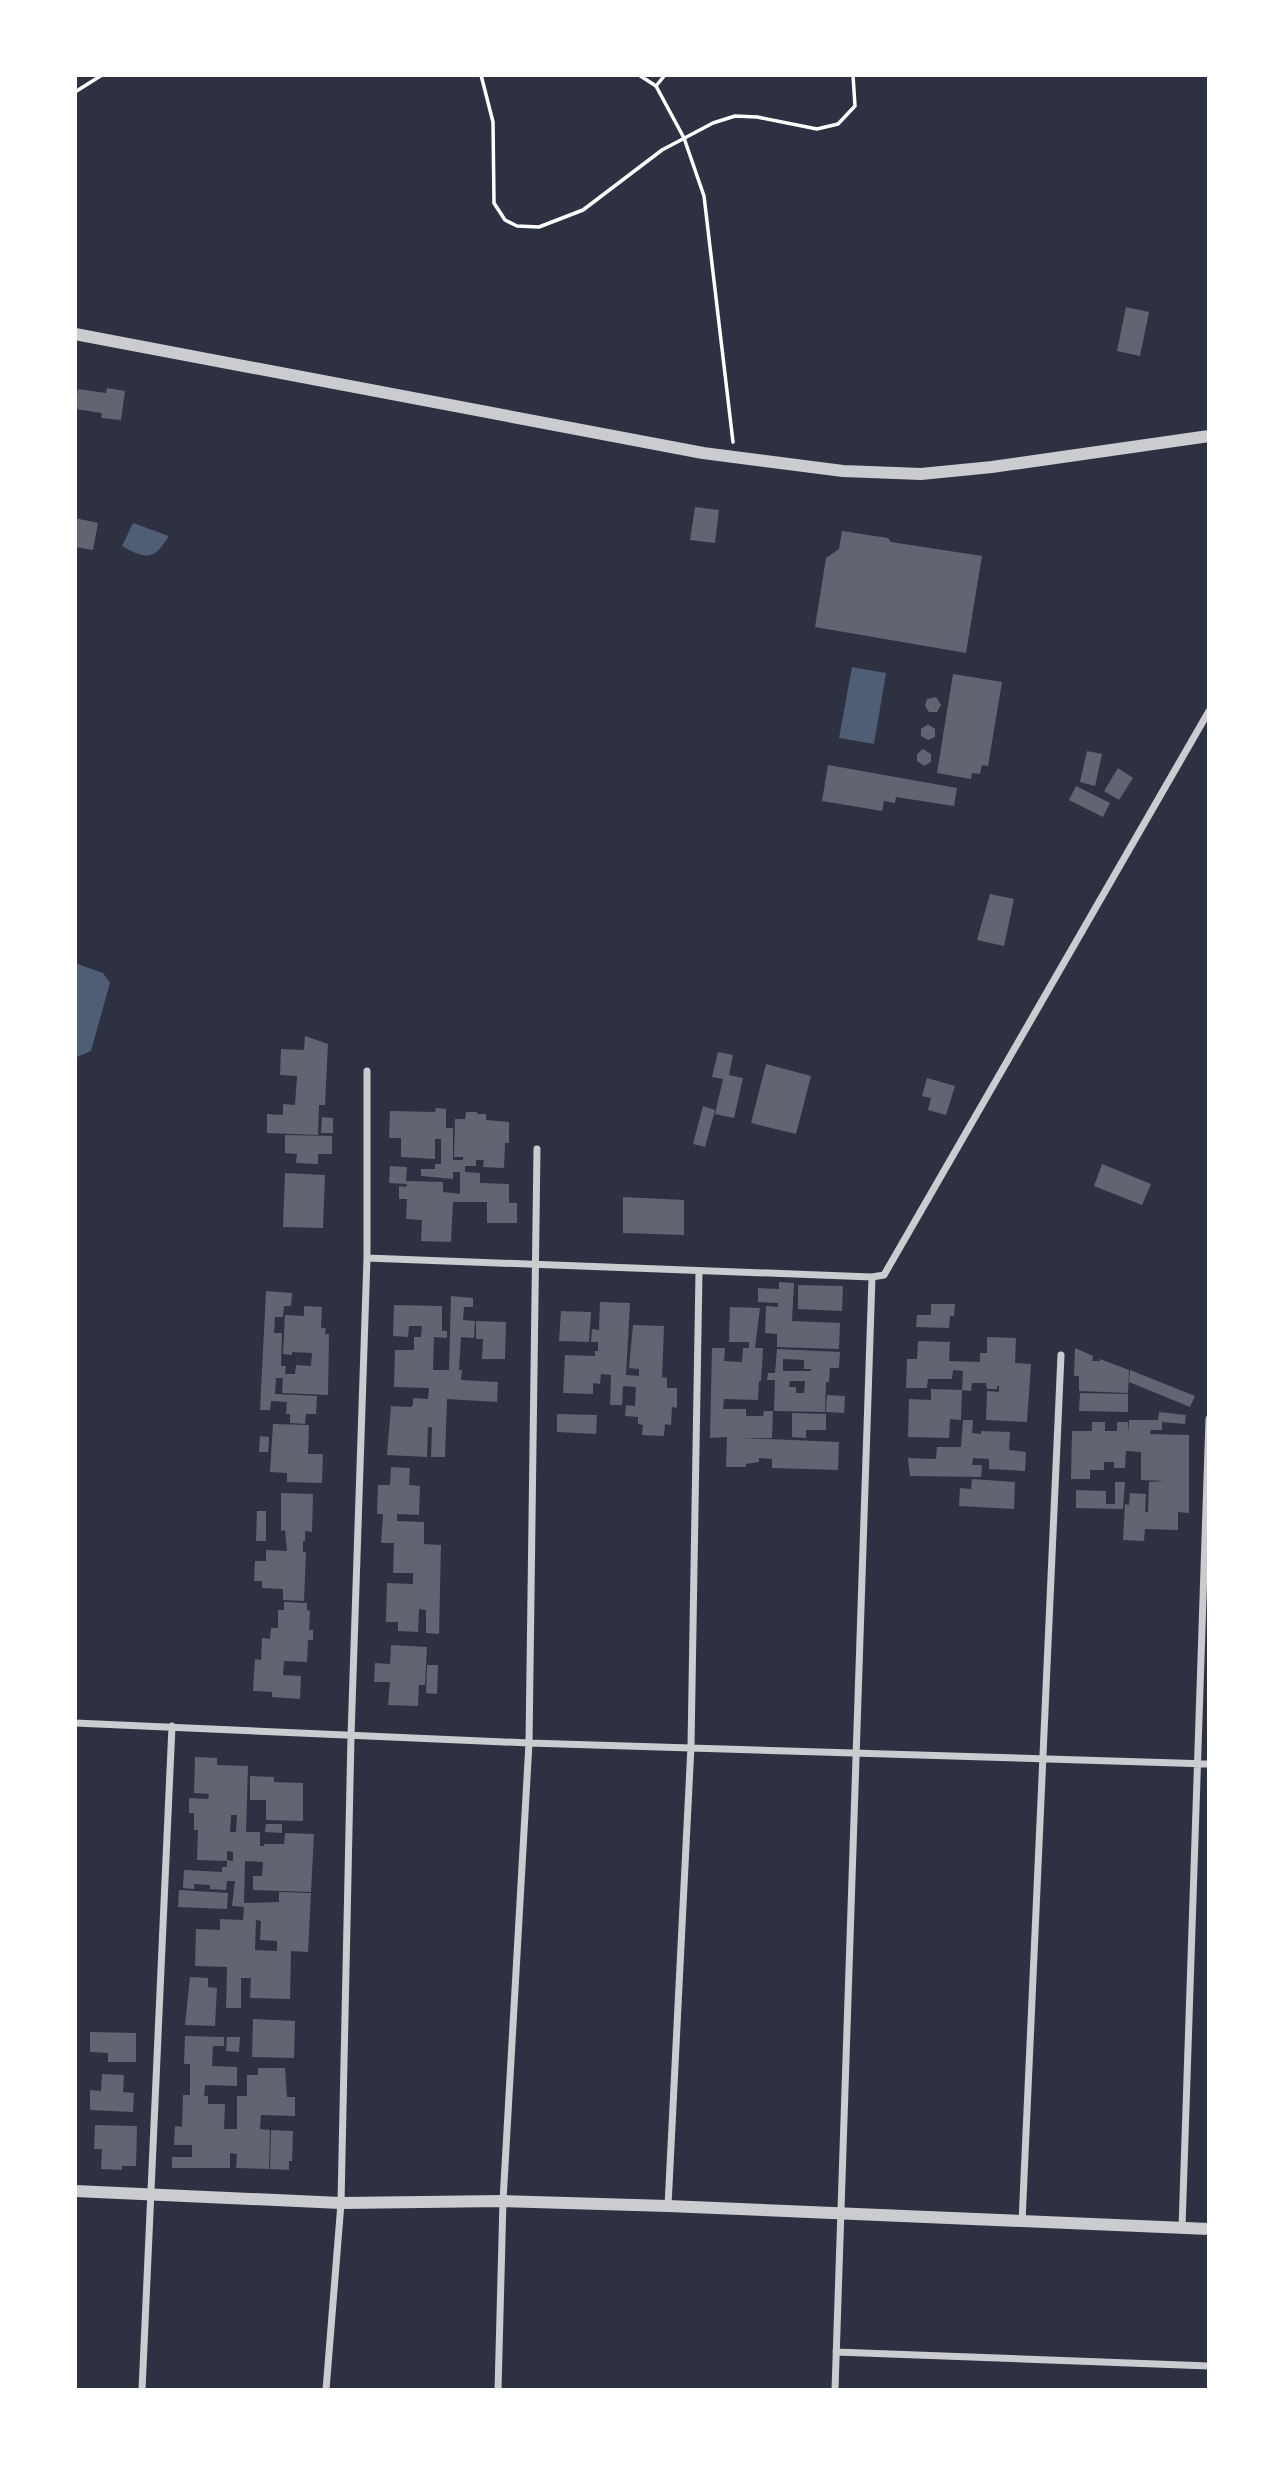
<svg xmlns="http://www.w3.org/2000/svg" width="1284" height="2465" font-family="'Nunito Sans',sans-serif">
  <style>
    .water { fill: #4f5d75 }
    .building { fill: #626471; fill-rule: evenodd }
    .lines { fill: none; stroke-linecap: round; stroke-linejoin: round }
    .path { stroke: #fff; stroke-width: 3.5 }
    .minor { stroke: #caccd0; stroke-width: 7 }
    .tertiary { stroke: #caccd0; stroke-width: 12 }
  </style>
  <rect width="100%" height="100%" fill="#2d3142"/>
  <path class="water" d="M133,523L169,536C154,561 145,559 122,546Z
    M852,667L886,673L874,744L839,738Z
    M75,963L103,973L110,983L91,1051L77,1057L75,1056Z"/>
  <path class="building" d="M1126,307L1149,312L1140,356L1117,351Z
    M107,388L125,391L121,420L101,418L102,413L75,409L78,389L106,393Z
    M695,507L719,510L715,543L690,540Z
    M75,518L98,523L93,550L75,547Z
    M842,531L888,538L891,542L982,556L966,653L815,627L826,558L839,549Z
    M953,674L1002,682L988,766L982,765L980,774L972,773L971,779L937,773Z
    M936,697L941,705L937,712H929L925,706L927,699Z
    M928,724L935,729V737L928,740L921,736V729Z
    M923,749L931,754V762L924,766L917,761V754Z
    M1087,751L1102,754L1095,786L1080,782Z
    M828,765L957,788L954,806L896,797L895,803L884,801L882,811L822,801Z
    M1118,768L1133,778L1119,800L1104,791Z
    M1076,786L1110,803L1103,817L1069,800Z
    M990,894L1014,899L1004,946L977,940Z
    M305,1036L328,1044L325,1105H319L318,1135L267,1133V1114L283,1115V1104L295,1105L297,1076L280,1075L281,1049L304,1050Z
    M718,1052L733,1055L729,1075L743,1078L734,1118L715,1114L723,1079L712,1077Z
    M766,1064L811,1076L796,1134L751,1123Z
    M927,1078L955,1086L946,1115L928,1110L931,1098L922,1096Z
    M703,1106L715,1110L705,1147L693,1144Z
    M436,1108L446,1109V1128H453V1160H463V1157H454L455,1119H465L466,1112H477V1114H486V1120L509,1122V1143H505L504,1168L483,1167L484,1160H476V1166H465V1172L480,1173V1183L509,1184V1203H517V1223H487V1202H453L451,1242L421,1241L422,1220L406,1219L407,1199H399V1186L406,1187L407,1184L389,1183L390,1166L407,1167L406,1181L443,1182V1192L453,1193L460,1194V1172H453V1179L421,1176V1169H435V1164H441V1139H435V1159L401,1157V1138H389L390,1111L435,1112Z
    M322,1117L333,1118V1133H321Z
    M285,1135L332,1136V1154H318V1164L296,1163L297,1154L285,1153Z
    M1102,1164L1151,1184L1142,1205L1094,1186Z
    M285,1173L325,1175L323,1228L283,1227Z
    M623,1197L684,1200V1235L623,1233Z
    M779,1282L794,1283L792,1321L840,1323L839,1349L777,1347V1334L765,1333L766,1306L778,1307V1303L758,1302V1288L779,1289Z
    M798,1285L843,1286L842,1311L798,1309Z
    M266,1291L292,1293L291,1306H284L283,1317H275L274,1333H282L281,1366H286L285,1374H295L296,1365L311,1366L312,1353L292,1352V1355L283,1354L285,1315L304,1316V1306L322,1307L321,1328H326L325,1334H329L328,1395L282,1393L283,1378H276L275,1394L317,1396L316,1414H306L305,1424L290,1423V1414H286L287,1402L271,1401L270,1410H260Z
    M451,1296L473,1298V1307H464L463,1320L475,1321L474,1338L461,1337L459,1370H462L461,1380L498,1382L497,1402L447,1399L445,1457H431L432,1427H428L427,1457L387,1455L391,1406L411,1407L413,1405V1398L428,1399L429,1388L394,1387L395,1350H414V1337H421L422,1326H409L408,1337L393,1336L394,1305L442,1306V1331H447V1338L434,1337L433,1370H449Z
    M600,1302L630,1303L626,1375L639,1376V1369L629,1368L633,1325L664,1326L662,1377L667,1378V1388H677V1408L672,1407L671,1425L665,1424L664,1436L642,1435L643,1425L638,1424V1417L625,1416L626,1405L635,1406L636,1387L623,1386L622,1405H610L611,1375L601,1374L600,1384L593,1383V1394L563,1393L565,1355L595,1356V1351H598V1342H591L592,1329L599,1330Z
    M931,1304H955L954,1316H950L949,1328L916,1327L917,1315H931Z
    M730,1307L760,1308L755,1348H763L761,1381H759L758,1400L724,1399L723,1409H746V1416H763L764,1411H773L772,1438H742L839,1442L838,1470L772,1468V1459L759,1458V1462L746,1464V1467H726L727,1437L710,1438L712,1348H725L724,1361L742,1362L743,1348H749V1342H729Z
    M561,1311L591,1312L589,1342L559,1341Z
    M476,1321L506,1322L505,1359H482L483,1339H476Z
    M987,1337L1016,1338L1015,1363L1031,1364L1027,1422L986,1420L987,1391L999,1392V1386H997V1389H987L986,1383H972L971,1391L962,1390L963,1371L953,1370L952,1379H928L927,1388H906L907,1359H917L918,1341L950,1342L949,1361L980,1362V1353H987Z
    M1075,1348L1093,1356L1092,1361H1100V1359L1129,1370L1128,1393L1079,1391V1376H1074Z
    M777,1349L840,1352L839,1368H830L829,1382H826L825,1412L774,1411L775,1380H767L768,1373H775ZM783,1359L804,1360V1369H811V1371H783ZM790,1381H805L804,1393H796V1387H789Z
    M1130,1370L1195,1396L1190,1407L1129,1382Z
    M931,1389L962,1390L961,1420L950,1419L949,1438L908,1437L909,1399L931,1400Z
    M1080,1393L1128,1394V1412L1079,1411Z
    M827,1395L845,1396L844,1413L826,1412Z
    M1159,1412L1186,1415L1185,1424L1162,1422V1430H1151L1150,1434L1189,1435V1513L1178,1512V1530L1145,1529L1144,1541L1123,1540L1125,1504L1129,1505L1130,1493L1146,1494L1145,1512H1148L1149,1482L1164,1481L1141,1480V1452L1126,1451L1125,1468H1114V1462H1104V1470H1090V1479H1071L1072,1431H1092V1422H1105V1431H1117V1422H1128L1129,1433V1420H1158Z
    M792,1413L826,1414V1430H806V1438L792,1437Z
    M557,1414L597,1415L596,1434L557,1432Z
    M963,1420H973L972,1433L981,1434V1431L1010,1432L1009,1450L1026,1452L1025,1471L989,1469V1449V1459L973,1458L972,1465H982L981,1477L910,1476L908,1458L936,1459L937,1447H961Z
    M273,1424L309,1425L308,1454H323L322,1483L287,1482V1473L270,1472Z
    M260,1436L269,1437L268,1452H259Z
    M391,1467L410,1468L409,1485L420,1486L419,1515L397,1514V1521L424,1522V1544L441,1545L439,1634L426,1633V1610L419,1609L418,1632L398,1631V1622H386L387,1583L413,1584V1573H393L394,1543H381L383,1514H377L378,1485H390Z
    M972,1479L1015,1482L1014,1509L959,1506L960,1488L971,1489Z
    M1115,1482H1125L1123,1509L1076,1508V1490L1106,1491V1504H1115Z
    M281,1493L313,1494L312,1532L305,1531V1541H303V1552H306L304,1601L283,1600V1589L262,1588V1581H254L255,1561H266V1550L287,1551L285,1530L281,1531Z
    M257,1511H266V1541H256Z
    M284,1602L307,1603V1610L310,1611L309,1630H313V1640H308L307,1662L284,1661L283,1675L301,1676L300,1699L272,1697V1692L253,1691L255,1659L261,1660L262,1638L270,1639L271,1628H278V1610H284Z
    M391,1645L427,1647L425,1685H419L418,1706L388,1705L390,1682H374L375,1663L390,1664Z
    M427,1665H438L437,1694L426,1693Z
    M195,1757L217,1758V1765L248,1766L246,1832H260V1846H264V1844H284L285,1833L314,1834L311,1892L253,1890V1876H262L263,1862L245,1861L244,1903L279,1902V1892L311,1893L308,1952L291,1951L290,1999L250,1998L251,1978H241V2008H226L227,1967L195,1966L196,1929L220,1930V1919L243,1920L244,1907L232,1906L235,1881H227L226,1890L210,1889V1885L194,1884V1889L183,1888L184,1870L222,1872V1867H227V1860L233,1861V1852L227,1851V1861L197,1860L198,1830H194V1813H189V1798L208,1799L209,1794L194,1793ZM231,1815H237L236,1832H230ZM256,1920L261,1921L260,1940L277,1941V1951L255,1950Z
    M250,1776L274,1777V1782L303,1783V1821L266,1820V1800H250Z
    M266,1824H282V1833L265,1832Z
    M179,1890L228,1893L227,1909L178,1907Z
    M190,1977L208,1978V1987L217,1988L215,2026L185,2025Z
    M253,2019L295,2021L294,2058L252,2057Z
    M90,2032L136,2033V2062H108V2053L90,2052Z
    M185,2036L224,2037V2046H213L212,2066L237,2067V2086L205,2085L204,2096H208V2104H225L224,2129H237V2096H247V2075H258V2068H285L287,2097H295V2116L261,2115L260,2129L270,2130L269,2169L236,2168L237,2154L230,2153V2168H172V2157H192V2145H174L175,2126L182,2127L183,2095H190V2064H184Z
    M227,2037H240L239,2052L226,2051Z
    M102,2074L124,2075L123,2092L134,2093L133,2112L90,2110V2090L101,2091Z
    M95,2125L137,2126L136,2166H122V2170L101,2169L102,2149H94Z
    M271,2130L293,2131L292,2161H289V2170L270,2169Z"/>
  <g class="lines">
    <path class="path" d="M481,75L493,122L494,203L505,220L517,226L539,227L583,210L662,150L713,123L735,116L757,117L817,129L838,124L855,106L853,75
      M639,75L656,86L684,138L704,196L733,442
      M656,86L665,75
      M75,92L102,75"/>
    <path class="minor" d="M367,1258L872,1277L884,1275L1209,711
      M75,1723L529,1743L1209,1764
      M668,2206L691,1746L699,1272
      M1022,2222L1061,1355
      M1182,2228L1209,1419
      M836,2352L1209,2366
      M142,2390L172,1726
      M326,2390L341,2203L351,1736L367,1258V1071
      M498,2390L503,2201L529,1743L537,1149
      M835,2390L872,1277"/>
    <path class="tertiary" d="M75,334L703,453L843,471L921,474L992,467L1209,436
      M75,2191L341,2203L503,2201L668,2206L1209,2229"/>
  </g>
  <rect width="1284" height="2465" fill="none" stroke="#ffffff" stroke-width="154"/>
</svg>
